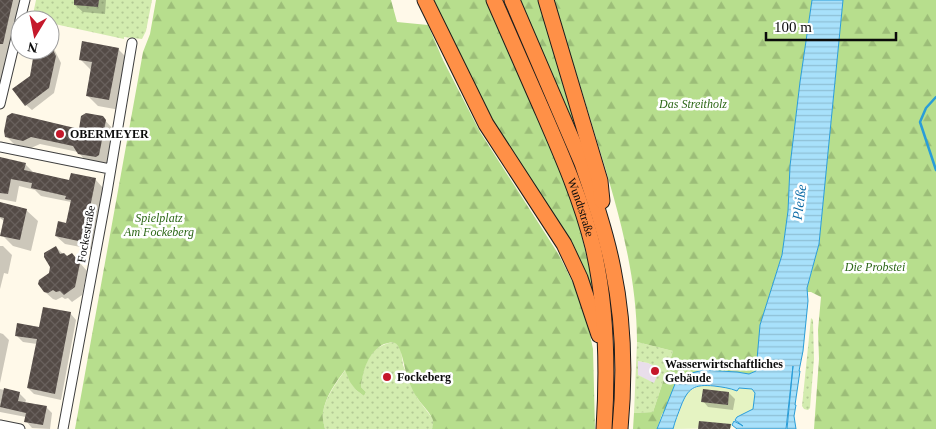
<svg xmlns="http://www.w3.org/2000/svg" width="936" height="429" font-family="Georgia,serif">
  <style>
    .industrial { fill: #e9deeb }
    .grass { fill: url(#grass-dots); fill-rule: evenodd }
    .forest { fill: url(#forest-firs) }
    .pitch { fill: #e5f3c2 }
    .water { fill: url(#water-rules); stroke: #299dd8 }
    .shadow { fill: #0003 }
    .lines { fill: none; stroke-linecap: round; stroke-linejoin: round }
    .stream { stroke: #299dd8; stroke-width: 2.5 }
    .building { fill: url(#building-cross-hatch) }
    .street-casing { stroke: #3e3e3e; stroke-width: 11 }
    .highway-casing { stroke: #1c1c1c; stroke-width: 17 }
    .street { stroke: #fff; stroke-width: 9 }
    .highway { stroke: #ff9047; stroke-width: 15 }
    .poi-dot { fill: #c5182b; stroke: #fff; stroke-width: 2 }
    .labels { text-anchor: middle; stroke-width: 5; stroke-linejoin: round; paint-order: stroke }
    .park-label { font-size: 12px; font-style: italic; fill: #2c6717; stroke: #fff }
    .poi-label { font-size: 12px; font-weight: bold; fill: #0b0b0b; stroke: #fff; text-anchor: start }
    .street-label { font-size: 12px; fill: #0b0b0b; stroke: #fff }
    .water-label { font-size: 14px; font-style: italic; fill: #0b6ba6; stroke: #fff }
  </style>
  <defs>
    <pattern id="grass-dots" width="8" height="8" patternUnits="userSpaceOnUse" patternTransform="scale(1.25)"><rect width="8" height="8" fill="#d3ecaf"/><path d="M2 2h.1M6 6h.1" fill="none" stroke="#b4c995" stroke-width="1.8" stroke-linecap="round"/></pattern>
    <pattern id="forest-firs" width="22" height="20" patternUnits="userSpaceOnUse" patternTransform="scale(1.25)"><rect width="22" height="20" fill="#b7de8d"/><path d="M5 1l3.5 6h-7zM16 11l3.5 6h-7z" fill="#9cbd78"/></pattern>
    <pattern id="water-rules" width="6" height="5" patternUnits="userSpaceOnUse" patternTransform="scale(1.25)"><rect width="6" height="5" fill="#a8e1fb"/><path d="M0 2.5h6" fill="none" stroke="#8fc0d6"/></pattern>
    <pattern id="building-cross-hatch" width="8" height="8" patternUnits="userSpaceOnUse" patternTransform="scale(1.25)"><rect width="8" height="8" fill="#544b46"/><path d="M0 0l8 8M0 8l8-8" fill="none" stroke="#68605c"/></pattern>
  </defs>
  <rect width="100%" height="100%" fill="#fff9e9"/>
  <path class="industrial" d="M638,361L648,363L661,370L654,384L638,375Z"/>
  <path class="grass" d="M36,0H152L146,31L142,39L124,37V39L50,23V20H38L32,19Z
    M811,318L813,320L814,359L810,408L808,410L804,409L802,406Z
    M394,342L399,344L401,350L403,365L417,398L433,419L434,424L432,429H325C324,424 322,418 323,413C325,397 337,382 346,369L356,390L364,396L366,392L361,387C363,365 370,345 394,342Z
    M637,342L673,351L653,412L634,413ZM638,361L648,363L660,369L654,383L638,375Z"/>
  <path class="forest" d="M156,0H391L397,22L428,25L443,60L480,132L559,255L573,283L585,311L593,349L595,429H432C433,425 434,421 432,418C429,411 422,405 418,399C414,394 412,388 409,382C405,374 402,345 395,343C392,341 388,343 384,344C368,352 363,370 361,387L366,392L364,396L356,390L350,382L345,370C336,382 325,397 323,413C322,418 324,424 325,429H75L143,52L150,34Z
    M429,0H486L559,165L573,201L592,278L598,318L490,122Z
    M520,0H542L588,154C560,106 541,52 520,0Z
    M554,0H812L800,82L790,166L788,211L782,255L760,325L756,371L749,374L737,372L703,370L662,414L657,429H633L634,413L653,412L673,351L637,342C637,273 617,206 597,141C583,94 568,47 554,0Z
    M843,0H936V429H814L819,359L818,330L821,297L811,292H807V288L819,244Z"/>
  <path class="pitch" d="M699,386C711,386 726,386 737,391L739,388L752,389L755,393L753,409C742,416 735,413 731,428L673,429L686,394L689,391Z"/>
  <path class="water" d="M812,0H843L819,244L807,288L808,301L803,351L799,371H800L795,405H796L794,416L796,429H787L793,366L786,429H737L732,425L734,421L743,426L735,420L737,417L753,409L755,393L752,389L739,388L737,391C730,388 722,387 714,386C694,384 688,388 681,406C678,414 675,421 673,429H657L675,384L688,374L703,370L737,372L749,374L756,371L760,325L782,255L788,211L790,166L800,82Z"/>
  <path class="shadow" d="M0,0H26L0,107Z
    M76,0H106L105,14L83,12L75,5Z
    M50,41L61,63L54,93L32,110L26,105L34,58L31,50H50Z
    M118,49L129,60L120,110L98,106L87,95L92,71L80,59Z
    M102,117L113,129L107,162L104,164L87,162L78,152L40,144L31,148L14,144L6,136L80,130Z
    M0,159L25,164L33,172L70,181L95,179L103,188L91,249L65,244L56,236L67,224L71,202L41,196L35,190L19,186L16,202L0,199Z
    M0,205L26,210L38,221L31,251L13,246L2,235L5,222L0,218Z
    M0,246H3L12,255L8,274L4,273L0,289Z
    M56,247L67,258L72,254L87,271L82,295L72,302L68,298L65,299L62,297L56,300L53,299L45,292Z
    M70,313L76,320L61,400L34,394L28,388L37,344L23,342L16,335L40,328Z
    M0,333L3,334L9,340L0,383Z
    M654,368L661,372L658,376L652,372Z
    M0,389L19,393L26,400L25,403L46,407L52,413L50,429L32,428L26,421V417L0,412Z
    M729,393L735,399L733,410L708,407L703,401Z"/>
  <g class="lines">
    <path class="stream" d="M936,97L926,108L920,122L936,170"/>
  </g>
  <path class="building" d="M0,0H13L3,44H0Z
    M74,0H99L98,7L74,5Z
    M82,41L119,48L109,100L86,96L92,62L79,60Z
    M30,50H53L56,56L49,88L25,106L12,89L30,76L33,58Z
    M12,113L79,129L81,116L86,113L103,116L106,120L99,155L96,157L78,154L73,146L31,137L23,141L5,137L4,131L7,116Z
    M0,157L26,163L24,170L69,180L71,173L96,178L83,242L55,236L58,221L66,223L71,200L65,199L66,196L31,188L32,183L11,179L8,194L0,193Z
    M0,202L27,209L20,240L0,236L4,218L0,217Z
    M56,246L60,254L64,253L67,256L72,253L80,263L75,287L64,295L60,291L56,292L53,290L48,293L44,292L38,284L39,280L49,273L50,267L44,257V253Z
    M43,307L71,312L55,394L27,388L37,339L15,336L17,323L39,327Z
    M4,388L20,392L18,401L47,406L43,425L24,422L26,413L0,407Z
    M703,389L729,392L728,405L701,402Z
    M699,421L731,424L730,429H698Z"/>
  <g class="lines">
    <g class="street-casing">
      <path id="street" d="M20,20L25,0
        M0,104L20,21
        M0,147L110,169
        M0,425L20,429
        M63,429L107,192L132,43"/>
    </g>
    <g class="highway-casing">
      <g id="highway">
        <path d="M425,0L486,124L564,244L580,278L599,335"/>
        <path id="s1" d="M494,0C509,35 525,70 540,105C560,151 581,198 593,247C607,307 608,368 604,429"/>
        <path d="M512,0L582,163C594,198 606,233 613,269C624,322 625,376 620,429"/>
        <path d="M546,0L600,181L602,201"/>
      </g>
    </g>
    <use href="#street" class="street"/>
    <use href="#highway" class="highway"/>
  </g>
  <g class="poi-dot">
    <circle cx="60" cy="134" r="5"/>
    <circle cx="655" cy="371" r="5"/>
    <circle cx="387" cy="377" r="5"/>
  </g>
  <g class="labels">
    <g class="park-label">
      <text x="693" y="108">Das Streitholz</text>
      <text x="159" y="222">Spielplatz<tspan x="159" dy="14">Am Fockeberg</tspan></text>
      <text x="875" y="271">Die Probstei</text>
    </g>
    <g class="poi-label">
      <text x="70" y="138">OBERMEYER</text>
      <text x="665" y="368">Wasserwirtschaftliches<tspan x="665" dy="14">Gebäude</tspan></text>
      <text x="397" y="381">Fockeberg</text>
    </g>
    <g class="street-label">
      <text dy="4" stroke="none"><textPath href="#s1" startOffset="225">Wundtstraße</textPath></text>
      <text transform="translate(86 234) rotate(-80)" y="4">Fockestraße</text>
    </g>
    <g class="water-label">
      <text transform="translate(799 202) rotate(-82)" y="5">Pleiße</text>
    </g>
  </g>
  <g transform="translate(35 35) rotate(190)"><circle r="24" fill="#ffffff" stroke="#9d9d9d"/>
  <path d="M0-4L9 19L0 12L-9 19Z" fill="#c5182b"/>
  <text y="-8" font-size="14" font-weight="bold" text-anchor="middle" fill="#0b0b0b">N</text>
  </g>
  <path d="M766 32v8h130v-8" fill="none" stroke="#0b0b0b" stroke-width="2.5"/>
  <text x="774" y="32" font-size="15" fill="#0b0b0b" stroke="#ffffff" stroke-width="4" paint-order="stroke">100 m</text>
</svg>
